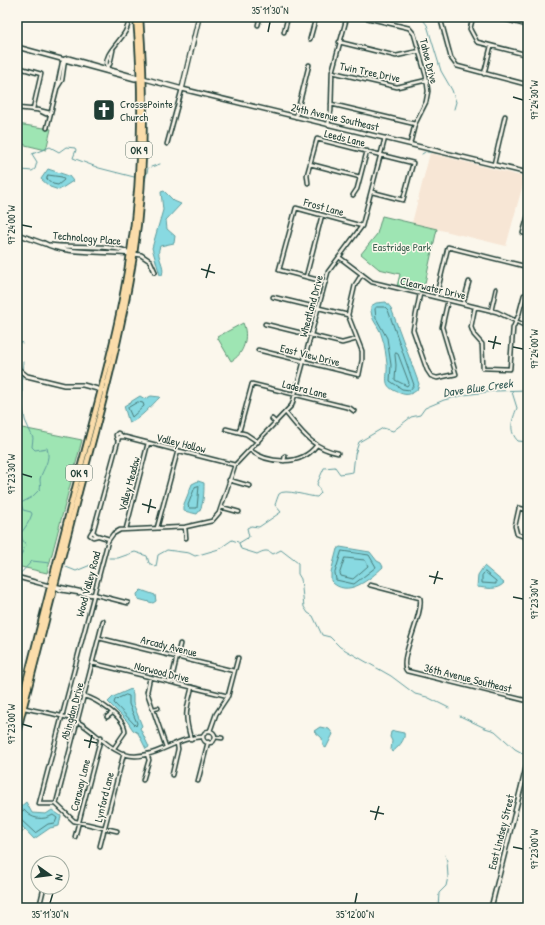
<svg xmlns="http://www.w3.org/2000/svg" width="545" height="925" font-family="'Patrick Hand',sans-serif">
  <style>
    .built { fill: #f7e6d5 }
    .green { fill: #9ee5b3; stroke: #5e9174 }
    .water { fill: #88d9e1; stroke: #5e9b9c }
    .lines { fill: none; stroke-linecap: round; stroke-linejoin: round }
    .shore { stroke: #497b79; stroke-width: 1 }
    .stream { stroke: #5e9b9c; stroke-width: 1 }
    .minor-casing { stroke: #1f3d34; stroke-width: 5.5 }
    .tertiary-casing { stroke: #1f3d34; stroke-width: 6 }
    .secondary-casing { stroke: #1f3d34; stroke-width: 6 }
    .trunk-casing { stroke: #1f3d34; stroke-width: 8 }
    .minor { stroke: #fbf7ec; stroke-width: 2.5 }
    .tertiary { stroke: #fbf7ec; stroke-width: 3 }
    .secondary { stroke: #fbf7ec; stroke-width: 3.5 }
    .trunk { stroke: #fbddab; stroke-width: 4.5 }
    .ticks { fill: none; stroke: #1f3d34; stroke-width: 1.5 }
    .labels { text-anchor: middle; stroke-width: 3; stroke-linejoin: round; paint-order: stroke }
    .shield { fill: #fbf7ec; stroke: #61756b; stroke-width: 1 }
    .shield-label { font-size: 10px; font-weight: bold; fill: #1f3d34 }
    .street-label { font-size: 11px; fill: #1f3d34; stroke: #fbf7ec }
    .poi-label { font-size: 11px; fill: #1f3d34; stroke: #fbf7ec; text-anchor: start }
    .park-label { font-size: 11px; fill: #385f4d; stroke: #fbf7ec }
    .water-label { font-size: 12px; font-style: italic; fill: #345c57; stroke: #fbf7ec }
    .neatline { fill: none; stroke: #1f3d34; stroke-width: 1.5 }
    .ticks-label { font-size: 10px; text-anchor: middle; fill: #1f3d34 }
  </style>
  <rect width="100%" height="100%" fill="#fbf7ec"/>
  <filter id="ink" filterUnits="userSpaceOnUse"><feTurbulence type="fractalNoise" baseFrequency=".025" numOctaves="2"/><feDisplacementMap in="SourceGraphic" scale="8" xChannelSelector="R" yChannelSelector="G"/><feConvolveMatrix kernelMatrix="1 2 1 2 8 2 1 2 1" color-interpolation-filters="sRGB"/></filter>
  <g filter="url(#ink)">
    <path class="built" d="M430,153L525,177L506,246L412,223Z"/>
    <path class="green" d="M17,124L51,129L46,150L17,143Z
      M382,216L437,229L423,292L397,286L400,274L379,269L361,254L377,234Z
      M243,323C249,336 244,355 231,361L217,337Z
      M17,427L82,440L47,573L17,566Z"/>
    <path class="water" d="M48,169L69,176L73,181L59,190L50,187L41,179Z
      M164,191L174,201L181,204L166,220L167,229L175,236L174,243L160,246C155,257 166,265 162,275H160L152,248L163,210L161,192Z
      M386,302L391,308L419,384L417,390C412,394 407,396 400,393C381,386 388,380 387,364C386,356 385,345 382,337C379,324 370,322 371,306L376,303Z
      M140,396L145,399L151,396L160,397C152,405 139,420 129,423L124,406Z
      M198,481L204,483C204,492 204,507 197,514L184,511V504L192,484Z
      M340,547L370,552L377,561L381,563L383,567C370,579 347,599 331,581V572L337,549Z
      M484,566L504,583C496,591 487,588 477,587L478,575Z
      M141,590L155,595L156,601L153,603L138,599L137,594Z
      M131,689L133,695V703L142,726L140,728L149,747L146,749L138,733L133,730L127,721L108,702L113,697Z
      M320,727L329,729L333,734L326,748L323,746L322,738L314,731Z
      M394,731L404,733C406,739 398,748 392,752L391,750L392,741L390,737L391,732Z
      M26,802L32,813L46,814L52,810L61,816L59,826L50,828L34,839L17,821L18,809Z"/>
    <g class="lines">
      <path class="shore" d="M48,175L62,177L64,180L58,185L53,184L47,179Z
        M377,307H385L388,310L414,385L410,390L402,389L390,381L391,365L387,338L376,318L375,309Z
        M396,353L398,354L409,383L407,386L395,380L396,365L395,355Z
        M138,402L143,403L144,406L132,417L128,408Z
        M199,486L197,508H189L188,505L195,487Z
        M342,551L369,555L376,567L354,584L336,580L335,573Z
        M345,558L365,560L368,566L353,579L341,576L340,573Z
        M485,572L496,581V584L482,583V576Z
        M126,695L129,696V704L137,723L136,726L114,703L115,700Z
        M17,813L24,810C31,819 43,821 53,815L57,818L55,823L48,824L35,833L21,820L17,819"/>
      <path class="stream" d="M421,17L427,25L441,71L452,90L456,102L454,109
        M427,152L438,153
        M422,154L425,152
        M17,161L22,166V170L32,171L35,169L37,162L32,154L50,147L59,152L66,147L75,148L76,150L73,158L99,168L134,177
        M151,167L160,164
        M145,181L148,168
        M17,340L22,343
        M22,371L23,362
        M512,392L517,408C512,420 508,431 518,441L528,442
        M239,543L249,537L247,528L251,526L259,527L281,512L275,505C276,502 278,496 279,494C284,488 310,497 317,497L321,493L317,484L324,468L335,467L340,474L353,472L355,454L359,442L383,428L393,431L411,417L420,415L425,408L444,400L464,395L495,391L528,390
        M239,543L241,549L257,554C263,551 267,549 273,554L281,550L298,563V574L301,579L304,607L308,613L313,616L322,635L330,637L340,647L391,676L415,694L427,697L449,708
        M109,558H118L135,552L147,556L149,563L156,567L158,555L167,550L189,553L195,556L219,549L232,540L238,542
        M66,567L76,571L93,564
        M19,575C15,566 22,552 26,545L22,539L21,533C25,528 30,521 32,514L31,512L23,510L21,503L32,497L40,489C41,485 40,482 40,479C43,468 51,461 47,448L35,450L32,447L33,438L25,420L22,403V374
        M17,577L32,561L50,563
        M460,716L485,728L495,731L515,749L526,755
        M17,836L25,830
        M438,908L439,893L446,886L448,877L447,861L445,855"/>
      <g class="minor-casing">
        <path id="minor" d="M363,17L409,28L414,34L426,76L428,91L426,102L415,124L410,144
          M440,17L451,58L457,66L525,84
          M473,17L470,29L477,42L528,55
          M258,25L260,17
          M284,32L288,17
          M310,39L316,17
          M339,42L396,56L419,51
          M65,59L62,80L57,88L62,63Z
          M17,67L41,74L33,109
          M107,68C102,49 130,39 129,17
          M107,68L110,64L113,50
          M332,72L397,87L427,80
          M484,74L491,46
          M331,104L415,124
          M17,108L38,110
          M38,110L50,113L46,114Z
          M296,117L309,65
          M328,125L331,111L332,72L347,17
          M47,128L57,88
          M167,144L182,89
          M310,164L360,177
          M494,164L505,116
          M308,183L307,175L317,139L413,163L403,200L372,192
          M353,195L357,189L367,151
          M528,216L523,233L528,234
          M339,257L372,282L497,312L528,327
          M306,277L322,215
          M326,282L279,270L296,208L362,226
          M420,294L413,330L427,370L431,376L437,378L456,374L442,327L448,300
          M273,297L348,315
          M436,297L448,247L528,267
          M463,304L469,282
          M475,307L471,327L474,335L482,344L483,368L510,369L513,328L519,314L524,295
          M491,311L496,289
          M265,324L342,343L357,339
          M258,350L359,375L362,360V351L348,315L355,285L362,274
          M286,413C302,432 312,448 338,453
          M272,419L276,423
          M226,429L246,434L258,442
          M239,432L252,384L350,408L354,411
          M117,439L116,435L118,433L122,436
          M250,450C268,464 301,466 316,446
          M284,461L285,456
          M229,480L250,486
          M221,507L239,512
          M528,510L519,508L515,526L517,534L528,538
          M185,527L186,538
          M157,528L178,450
          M126,529L148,443
          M93,530L90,535L93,537L97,536
          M109,539L96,535L93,532L119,437H125L235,465
          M17,577L50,586
          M370,585L420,598C424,615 397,661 407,671L528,701
          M55,586L84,592L93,595
          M55,587L60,590L92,595
          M93,594L128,603
          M99,638L234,671
          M92,663L228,696
          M150,677L147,692L166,747
          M171,682L180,644
          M84,696C96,699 126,718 125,732L114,748
          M24,708C41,712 62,714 78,722C96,731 113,756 135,756C159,756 180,736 203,737
          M154,709L158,708
          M107,717L112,713
          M210,731L216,714L228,696L238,658
          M203 737a6 6 0 1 1 12 0a6 6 0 1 1-12 0Z
          M215,737L222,738
          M191,739C184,716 186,710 192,687
          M172,775L178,749L177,743
          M143,780L149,760L147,754
          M198,781L208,742
          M56,804L103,621
          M117,831L74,821L56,804H39L108,541L113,534L120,530L185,527L212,521L219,513L235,465L292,405L328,272L362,226L385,138
          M75,837L101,737
          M100,846L124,753
          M39,908L44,887"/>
      </g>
      <g class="tertiary-casing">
        <path id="tertiary" d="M497,17L528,25
          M17,47L135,79L140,78
          M65,59L68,58L139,78
          M182,89L528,173
          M17,234L45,244
          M44,243C66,256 115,250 141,255L150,261L155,272
          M50,245C67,248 119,244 129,253
          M17,368L27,376L64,385H83L105,391
          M491,908L528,760"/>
      </g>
      <g class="secondary-casing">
        <path id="secondary" d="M142,78L182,89L199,17"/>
      </g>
      <g class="trunk-casing">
        <path id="trunk" d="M17,717C38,637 58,557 78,477C94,414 113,352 124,289C141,199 144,107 136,17
          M17,733C38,651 59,569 80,488C101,411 122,334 134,255C146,176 146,96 140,17"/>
      </g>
      <use href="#minor" class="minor"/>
      <use href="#tertiary" class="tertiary"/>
      <use href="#secondary" class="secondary"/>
      <use href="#trunk" class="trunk"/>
    </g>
  </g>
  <path class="ticks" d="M268,32L270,22M513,97L523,100M22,225L32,227M201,269L215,273M206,278L210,264M488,341L501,344M513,347L523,349M493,349L496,336M22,474L32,477M142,504L156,508M148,513L151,499M429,576L443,579M434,584L438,571M513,597L523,599M22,724L32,727M84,740L97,743M89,748L92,735M370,811L384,814M375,820L379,806M513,847L523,849M50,903L53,893M355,903L357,893"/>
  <defs>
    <g id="church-square" transform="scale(1.15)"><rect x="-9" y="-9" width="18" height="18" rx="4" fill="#1f3d34" stroke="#fbf7ec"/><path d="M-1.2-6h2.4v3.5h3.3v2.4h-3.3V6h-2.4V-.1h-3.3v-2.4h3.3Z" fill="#fff"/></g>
  </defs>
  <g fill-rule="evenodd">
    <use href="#church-square" x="104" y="110"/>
  </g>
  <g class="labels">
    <g class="shield">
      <rect x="126" y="142" width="26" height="16" rx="3"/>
      <rect x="66" y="465" width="26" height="16" rx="3"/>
    </g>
    <g class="shield-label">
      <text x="139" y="154">OK 9</text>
      <text x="79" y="477">OK 9</text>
    </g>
    <g class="street-label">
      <text transform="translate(429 61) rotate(76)" y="4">Tahoe Drive</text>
      <text transform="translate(370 72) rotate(12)" y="4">Twin Tree Drive</text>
      <text transform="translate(335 117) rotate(13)" y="4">24th Avenue Southeast</text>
      <text transform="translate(345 138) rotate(14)" y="4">Leeds Lane</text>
      <text transform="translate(324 207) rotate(15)" y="4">Frost Lane</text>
      <text transform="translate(87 238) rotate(5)" y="4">Technology Place</text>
      <text transform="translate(433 288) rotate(13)" y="4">Clearwater Drive</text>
      <text transform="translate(311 306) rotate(-75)" y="4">Wheatland Drive</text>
      <text transform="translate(310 355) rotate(14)" y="4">East View Drive</text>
      <text transform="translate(305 389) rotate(14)" y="4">Ladera Lane</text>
      <text transform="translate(181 443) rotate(14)" y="4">Valley Hollow</text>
      <text transform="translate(129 484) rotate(-75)" y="4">Valley Meadow</text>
      <text transform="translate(88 584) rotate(-75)" y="4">Wood Valley Road</text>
      <text transform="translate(169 646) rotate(14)" y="4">Arcady Avenue</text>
      <text transform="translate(162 672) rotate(14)" y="4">Norwood Drive</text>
      <text transform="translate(468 678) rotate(14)" y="4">36th Avenue Southeast</text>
      <text transform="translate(72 711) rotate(-75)" y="4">Abingdon Drive</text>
      <text transform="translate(80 785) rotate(-76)" y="4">Caraway Lane</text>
      <text transform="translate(104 797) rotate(-76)" y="4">Lynford Lane</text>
      <text transform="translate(501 832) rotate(-76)" y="4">East Lindsey Street</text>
    </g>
    <g class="poi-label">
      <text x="120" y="108">CrossePointe<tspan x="120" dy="13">Church</tspan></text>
    </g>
    <g class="park-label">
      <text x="402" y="251">Eastridge Park</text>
    </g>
    <g class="water-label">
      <text transform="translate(478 388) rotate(-8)" y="4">Dave Blue Creek</text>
    </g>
  </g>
  <rect width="545" height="925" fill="none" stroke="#fbf7ec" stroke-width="44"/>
  <g transform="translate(50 875) rotate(104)"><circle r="19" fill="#fbf7ec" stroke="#a3ada2"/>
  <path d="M0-3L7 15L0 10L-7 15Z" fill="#1f3d34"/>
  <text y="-6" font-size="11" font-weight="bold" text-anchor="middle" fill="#1f3d34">N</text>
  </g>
  <rect x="22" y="22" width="501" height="881" class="neatline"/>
  <g class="ticks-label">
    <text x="270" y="14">35°11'30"N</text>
    <text transform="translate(534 100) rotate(-90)" y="4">97°24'30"W</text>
    <text transform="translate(11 225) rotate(-90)" y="4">97°24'00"W</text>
    <text transform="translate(534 349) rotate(-90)" y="4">97°24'00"W</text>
    <text transform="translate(11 474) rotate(-90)" y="4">97°23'30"W</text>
    <text transform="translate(534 599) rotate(-90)" y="4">97°23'30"W</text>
    <text transform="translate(11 724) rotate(-90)" y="4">97°23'00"W</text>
    <text transform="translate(534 849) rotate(-90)" y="4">97°23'00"W</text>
    <text x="50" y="918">35°11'30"N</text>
    <text x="355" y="918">35°12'00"N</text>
  </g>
</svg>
